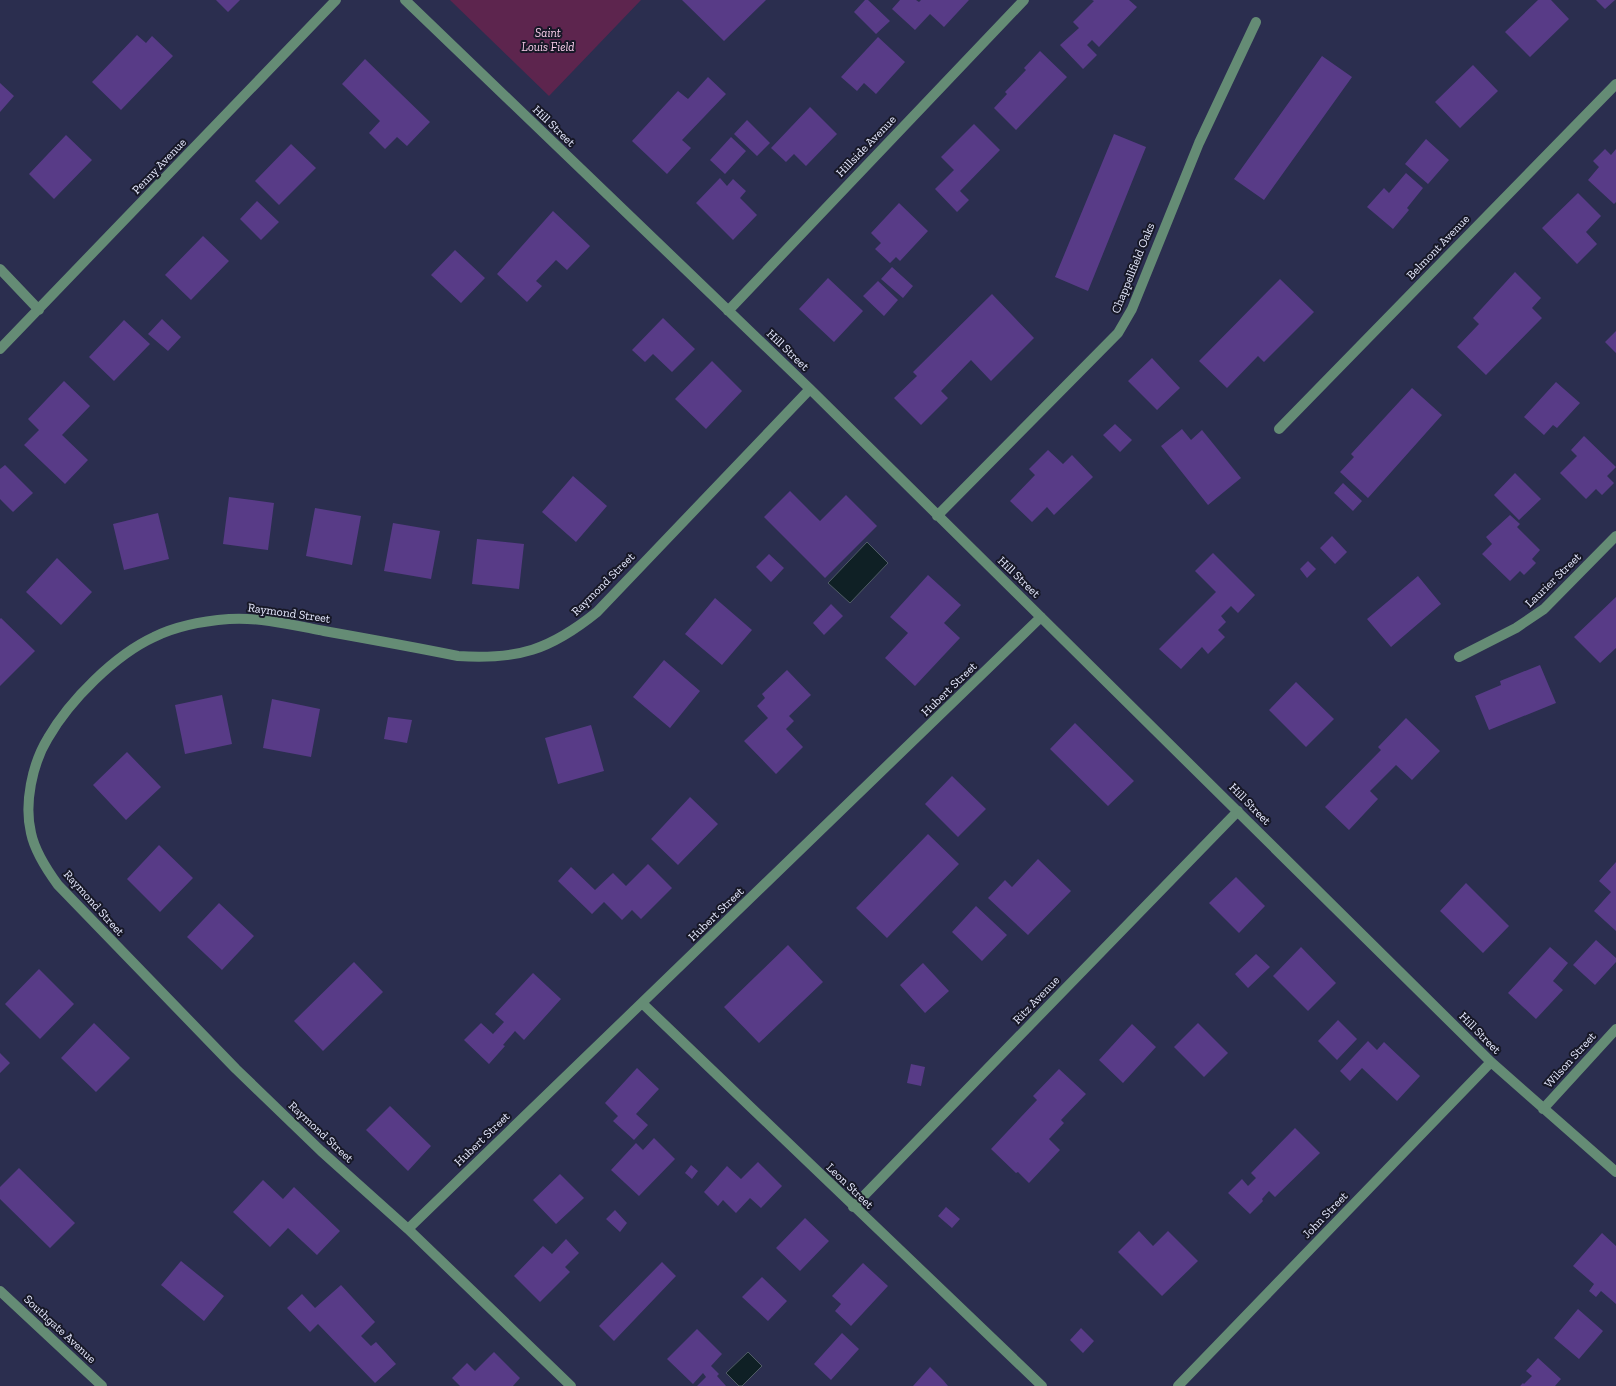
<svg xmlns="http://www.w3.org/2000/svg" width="1616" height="1386" font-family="'Zilla Slab',serif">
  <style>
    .green { fill: #5d254e }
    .water { fill: #0f2025; stroke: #505c66 }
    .building { fill: #583b87 }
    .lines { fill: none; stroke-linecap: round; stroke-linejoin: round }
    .minor { stroke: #658c75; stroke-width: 10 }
    .labels { text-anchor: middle; stroke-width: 4; stroke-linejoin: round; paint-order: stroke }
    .park-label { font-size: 12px; font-style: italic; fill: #f8cde9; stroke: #171827 }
    .street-label { font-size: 12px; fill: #e6e9fe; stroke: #171827 }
  </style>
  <rect width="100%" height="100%" fill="#2b2e4f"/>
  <path class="green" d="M450,0H641L549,96Z"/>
  <path class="water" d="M867,542L888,563L850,603L828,583Z
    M748,1352L762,1366L742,1386H739L726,1373Z"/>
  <path class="building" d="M216,0H240L228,12Z
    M682,0H766L724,41Z
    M865,0H868L890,21L876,34L854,12Z
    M900,0H916L919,2L921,0H969L944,27L930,14L915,30L892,9Z
    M1092,0H1129L1137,7L1099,47L1092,40L1087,45L1097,55L1083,69L1060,45L1079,28L1073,22L1094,1Z
    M1538,0H1551L1569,19L1530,57L1505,32Z
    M1596,0H1615L1605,9Z
    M137,35L146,43L152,36L173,56L121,110L92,82Z
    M878,37L905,62L876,94L864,83L857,91L841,77Z
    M1040,51L1067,77L1016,130L994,108L1007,94L1005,92L1026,70L1024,68Z
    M1322,56L1352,77L1264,200L1234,179Z
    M365,59L430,122L407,146L397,137L385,149L369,133L380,121L342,84Z
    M1473,65L1498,91L1460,128L1435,102Z
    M708,77L726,94L682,140L691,148L667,174L632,141L678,91L688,99Z
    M0,83L14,96L0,112Z
    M810,107L837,134L806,166L794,154L786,162L771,148Z
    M747,120L770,143L757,156L734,134Z
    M974,124L1000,150L960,191L969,200L957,212L935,189L954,170L941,157Z
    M1114,134L1146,147L1088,291L1055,277Z
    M66,135L92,160L54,199L29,174Z
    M731,137L746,151L725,174L710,160Z
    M1426,139L1449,160L1428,184L1405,164Z
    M291,144L316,168L279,205L255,181Z
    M1605,149L1611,155L1616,149V202L1614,204L1588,180L1599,167L1593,161Z
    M1406,173L1423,188L1407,208L1409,210L1393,229L1367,207L1384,188L1389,193Z
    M720,178L727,186L733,179L746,191L740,198L757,215L733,240L696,203Z
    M1578,193L1601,216L1586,232L1597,244L1577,264L1542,228Z
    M257,201L279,222L261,240L240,219Z
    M899,203L928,231L900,261L896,257L890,263L875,249L881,243L871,233Z
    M553,211L590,246L567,270L556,260L536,281L542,286L527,302L497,274Z
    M203,236L229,261L191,300L165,275Z
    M455,250L485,278L461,303L431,275Z
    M892,267L913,286L903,298L881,279Z
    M1515,272L1541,298L1532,308L1542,318L1486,375L1457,347L1479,324L1473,318Z
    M828,278L863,311L834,342L799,309Z
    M1280,279L1314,312L1264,362L1258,356L1227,388L1199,361Z
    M878,281L898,300L884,316L863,296Z
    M992,294L1034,338L991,381L971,360L941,391L948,398L921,425L894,398L917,376L913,372Z
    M663,318L695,349L672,372L653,354L645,362L632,350Z
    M162,319L181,337L168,351L148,334Z
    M124,320L150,344L114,381L89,357Z
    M1616,331V353L1605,342Z
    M1152,358L1180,388L1157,410L1128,381Z
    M712,361L742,391L706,429L675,399Z
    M64,381L90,406L62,435L88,460L65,484L24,445L39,430L28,419Z
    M1556,382L1580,403L1557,428L1553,425L1544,435L1524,417Z
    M1412,388L1442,415L1368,498L1340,472L1354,457L1351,454Z
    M1115,424L1132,440L1120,452L1103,435Z
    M1182,429L1191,440L1202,430L1241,478L1208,505L1161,446Z
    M1584,436L1616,467L1607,476L1614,483L1602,495L1596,489L1586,499L1560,473L1577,456L1571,450Z
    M1048,450L1063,464L1072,455L1093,477L1054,515L1047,507L1032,522L1010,501L1035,475L1029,469Z
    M5,465L33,493L13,512L0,499V469Z
    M1515,473L1541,499L1519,520L1494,495Z
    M573,476L607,506L576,542L542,512Z
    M1343,483L1362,501L1353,511L1334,493Z
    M790,491L820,521L846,495L877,526L825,578L764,517Z
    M229,497L274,503L268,550L223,544Z
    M315,508L361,516L352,565L306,556Z
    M158,513L169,559L124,570L113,524Z
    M1510,515L1520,524L1517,527L1540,550L1532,559L1536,563L1524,575L1520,571L1510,581L1482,554L1492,544L1486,537Z
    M393,523L440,531L431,579L384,571Z
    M1332,536L1347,552L1335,564L1320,548Z
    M477,539L524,544L519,589L472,584Z
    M1213,553L1255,595L1238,613L1231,606L1221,616L1226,622L1218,630L1225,637L1208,654L1202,647L1181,669L1159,649L1216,592L1195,571Z
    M769,554L784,568L771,582L756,567Z
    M57,558L92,592L61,625L26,592Z
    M1308,561L1316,569L1307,578L1300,569Z
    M928,575L961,605L944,623L960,638L915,686L885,658L908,633L890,617Z
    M1418,576L1441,604L1391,647L1367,619Z
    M1616,597V648L1600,663L1574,637Z
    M715,598L752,630L722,665L685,634Z
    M831,604L843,616L824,635L813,623Z
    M1,618L35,651L0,686V619Z
    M664,660L700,691L670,728L633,697Z
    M1540,665L1556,703L1489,730L1475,696L1501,685L1500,681Z
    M787,670L811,695L789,716L794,721L786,729L803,747L776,774L744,741L768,718L757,706L765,698L762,694Z
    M1296,682L1334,719L1306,747L1269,710Z
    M222,695L232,744L185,754L175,705Z
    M272,699L320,709L311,757L263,748Z
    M388,717L412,720L407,743L384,739Z
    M1406,718L1440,751L1412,780L1396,765L1370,791L1378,799L1349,830L1325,807L1381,750L1378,747Z
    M1075,723L1134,781L1108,806L1050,749Z
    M591,725L604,771L558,784L545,738Z
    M127,752L161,787L126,820L93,785Z
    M952,776L986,809L958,837L925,804Z
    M690,797L718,824L678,865L651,839Z
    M928,834L959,864L887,938L856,908Z
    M159,845L193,878L160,912L127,879Z
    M1038,859L1071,891L1028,935L988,898L1005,880L1012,887Z
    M1616,862V931L1594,911L1611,892L1599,881Z
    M648,864L672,888L641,919L632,910L622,920L604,902L592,914L558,881L571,867L595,890L613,873L626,886Z
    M1236,877L1265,906L1239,933L1209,903Z
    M1466,883L1509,926L1483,953L1440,911Z
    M219,903L254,936L222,970L187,937Z
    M976,906L1007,935L982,961L952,932Z
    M1596,940L1616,958V962L1595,985L1573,965Z
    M788,945L823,982L759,1043L724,1007Z
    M1301,947L1336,983L1308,1011L1273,976Z
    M1550,947L1568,963L1553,981L1563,990L1536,1019L1508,993Z
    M1256,954L1270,967L1248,988L1235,974Z
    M354,962L383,992L323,1051L294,1021Z
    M923,963L949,991L925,1013L900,985Z
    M39,969L74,1004L40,1039L5,1004Z
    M533,973L561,999L524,1040L515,1031L503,1045L505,1046L489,1064L464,1040L481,1023L493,1034L504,1022L495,1014Z
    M1338,1020L1357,1039L1337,1060L1318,1041Z
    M94,1023L130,1058L96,1092L61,1058Z
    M1198,1023L1228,1053L1204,1077L1174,1047Z
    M1132,1024L1156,1047L1123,1083L1099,1060Z
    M1368,1041L1377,1050L1384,1042L1420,1076L1397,1101L1362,1068L1350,1081L1340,1071Z
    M0,1053L10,1063L0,1073Z
    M911,1064L925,1067L921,1086L907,1083Z
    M637,1068L659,1089L636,1114L648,1125L634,1140L613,1121L618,1116L605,1103Z
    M1059,1069L1086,1094L1061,1120L1064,1123L1049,1139L1060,1150L1029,1183L1018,1172L1016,1173L991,1149L1037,1100L1033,1096Z
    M390,1106L431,1146L408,1171L366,1130Z
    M1295,1128L1320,1153L1275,1197L1269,1191L1262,1199L1263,1201L1250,1214L1228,1193L1242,1179L1248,1186L1256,1178L1251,1173Z
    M654,1138L675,1159L639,1196L611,1170L636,1143L643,1150Z
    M758,1162L782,1186L761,1208L750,1198L736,1213L723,1200L718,1206L704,1192L727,1166L741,1179Z
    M691,1165L698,1171L692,1179L685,1173Z
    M19,1168L75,1223L50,1248L0,1199V1187Z
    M560,1174L584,1198L556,1224L533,1200Z
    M263,1180L283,1199L294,1187L340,1231L317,1255L288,1228L270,1247L233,1212Z
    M946,1207L960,1219L952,1228L938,1216Z
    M615,1210L627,1223L620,1232L606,1219Z
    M805,1218L829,1241L800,1271L776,1248Z
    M1139,1231L1153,1246L1168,1231L1198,1261L1162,1296L1118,1252Z
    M1602,1233L1616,1246V1304L1601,1291L1596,1297L1589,1291L1594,1284L1573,1266Z
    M566,1239L579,1253L565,1267L570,1272L540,1302L514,1276L543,1246L552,1254Z
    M181,1261L224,1296L204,1321L161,1285Z
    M662,1262L676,1276L614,1341L599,1326Z
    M863,1263L888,1286L851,1326L835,1311L841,1304L832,1296Z
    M762,1277L787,1301L768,1321L742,1297Z
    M341,1285L375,1322L361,1336L371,1346L376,1342L396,1364L375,1383L318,1324L310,1332L287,1308L302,1294L315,1308Z
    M1578,1309L1603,1331L1579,1359L1554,1338Z
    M1081,1328L1094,1341L1083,1353L1070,1340Z
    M697,1329L722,1354L711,1366L719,1374L717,1376L726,1386H697L706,1377L703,1373L693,1384L667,1359Z
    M842,1333L859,1349L831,1380L814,1364Z
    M494,1352L520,1378L513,1386H460L452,1378L467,1363L475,1371Z
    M1538,1358L1561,1379L1555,1386H1520L1523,1383L1524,1384L1532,1376L1526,1371Z
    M930,1367L943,1380L948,1386H913Z"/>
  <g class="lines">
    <path class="minor" d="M405,0L810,389L1491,1062L1616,1172
      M0,269L39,310
      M728,311L1024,0
      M0,349L336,0
      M1279,429L1616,84
      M937,516L1118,333L1132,309L1199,143L1256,22
      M1459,657L1516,628L1544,609L1616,536
      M642,1003L1042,1386
      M1543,1109L1616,1029
      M853,1207L1238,811
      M408,1229L1041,617
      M0,1291L102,1386
      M571,1386L408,1229L321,1151L236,1069L58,885C47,870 35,852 31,833C24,804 32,764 48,738C70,700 115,655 154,637C178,625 203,621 229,619C261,617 293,625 324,631C369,639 413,647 458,656C518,660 550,650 597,612L810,389
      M1178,1386L1491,1062"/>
  </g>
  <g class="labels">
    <g class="park-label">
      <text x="548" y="37">Saint<tspan x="548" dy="14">Louis Field</tspan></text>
    </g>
    <g class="street-label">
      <text transform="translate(554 126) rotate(44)" y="4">Hill Street</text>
      <text transform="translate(866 146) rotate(-46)" y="4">Hillside Avenue</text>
      <text transform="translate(159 166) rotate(-46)" y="4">Penny Avenue</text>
      <text transform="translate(1438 247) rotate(-46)" y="4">Belmont Avenue</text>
      <text transform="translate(1133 268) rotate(-68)" y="4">Chappellfield Oaks</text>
      <text transform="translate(788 350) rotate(44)" y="4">Hill Street</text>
      <text transform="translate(1019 577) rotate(44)" y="4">Hill Street</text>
      <text transform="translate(1553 580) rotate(-44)" y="4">Laurier Street</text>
      <text transform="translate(603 584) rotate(-45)" y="4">Raymond Street</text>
      <text transform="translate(289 613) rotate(8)" y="4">Raymond Street</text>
      <text transform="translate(949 689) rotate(-44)" y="4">Hubert Street</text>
      <text transform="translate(1250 804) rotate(45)" y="4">Hill Street</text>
      <text transform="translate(94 903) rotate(48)" y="4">Raymond Street</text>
      <text transform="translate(716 914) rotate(-44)" y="4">Hubert Street</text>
      <text transform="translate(1036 1000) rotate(-46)" y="4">Ritz Avenue</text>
      <text transform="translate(1480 1033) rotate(45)" y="4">Hill Street</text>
      <text transform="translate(1570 1060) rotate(-48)" y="4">Wilson Street</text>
      <text transform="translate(321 1132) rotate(43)" y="4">Raymond Street</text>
      <text transform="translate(482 1139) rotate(-44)" y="4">Hubert Street</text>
      <text transform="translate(850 1186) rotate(44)" y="4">Leon Street</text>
      <text transform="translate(1325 1215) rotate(-46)" y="4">John Street</text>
      <text transform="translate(60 1329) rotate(43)" y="4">Southgate Avenue</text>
    </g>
  </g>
</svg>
